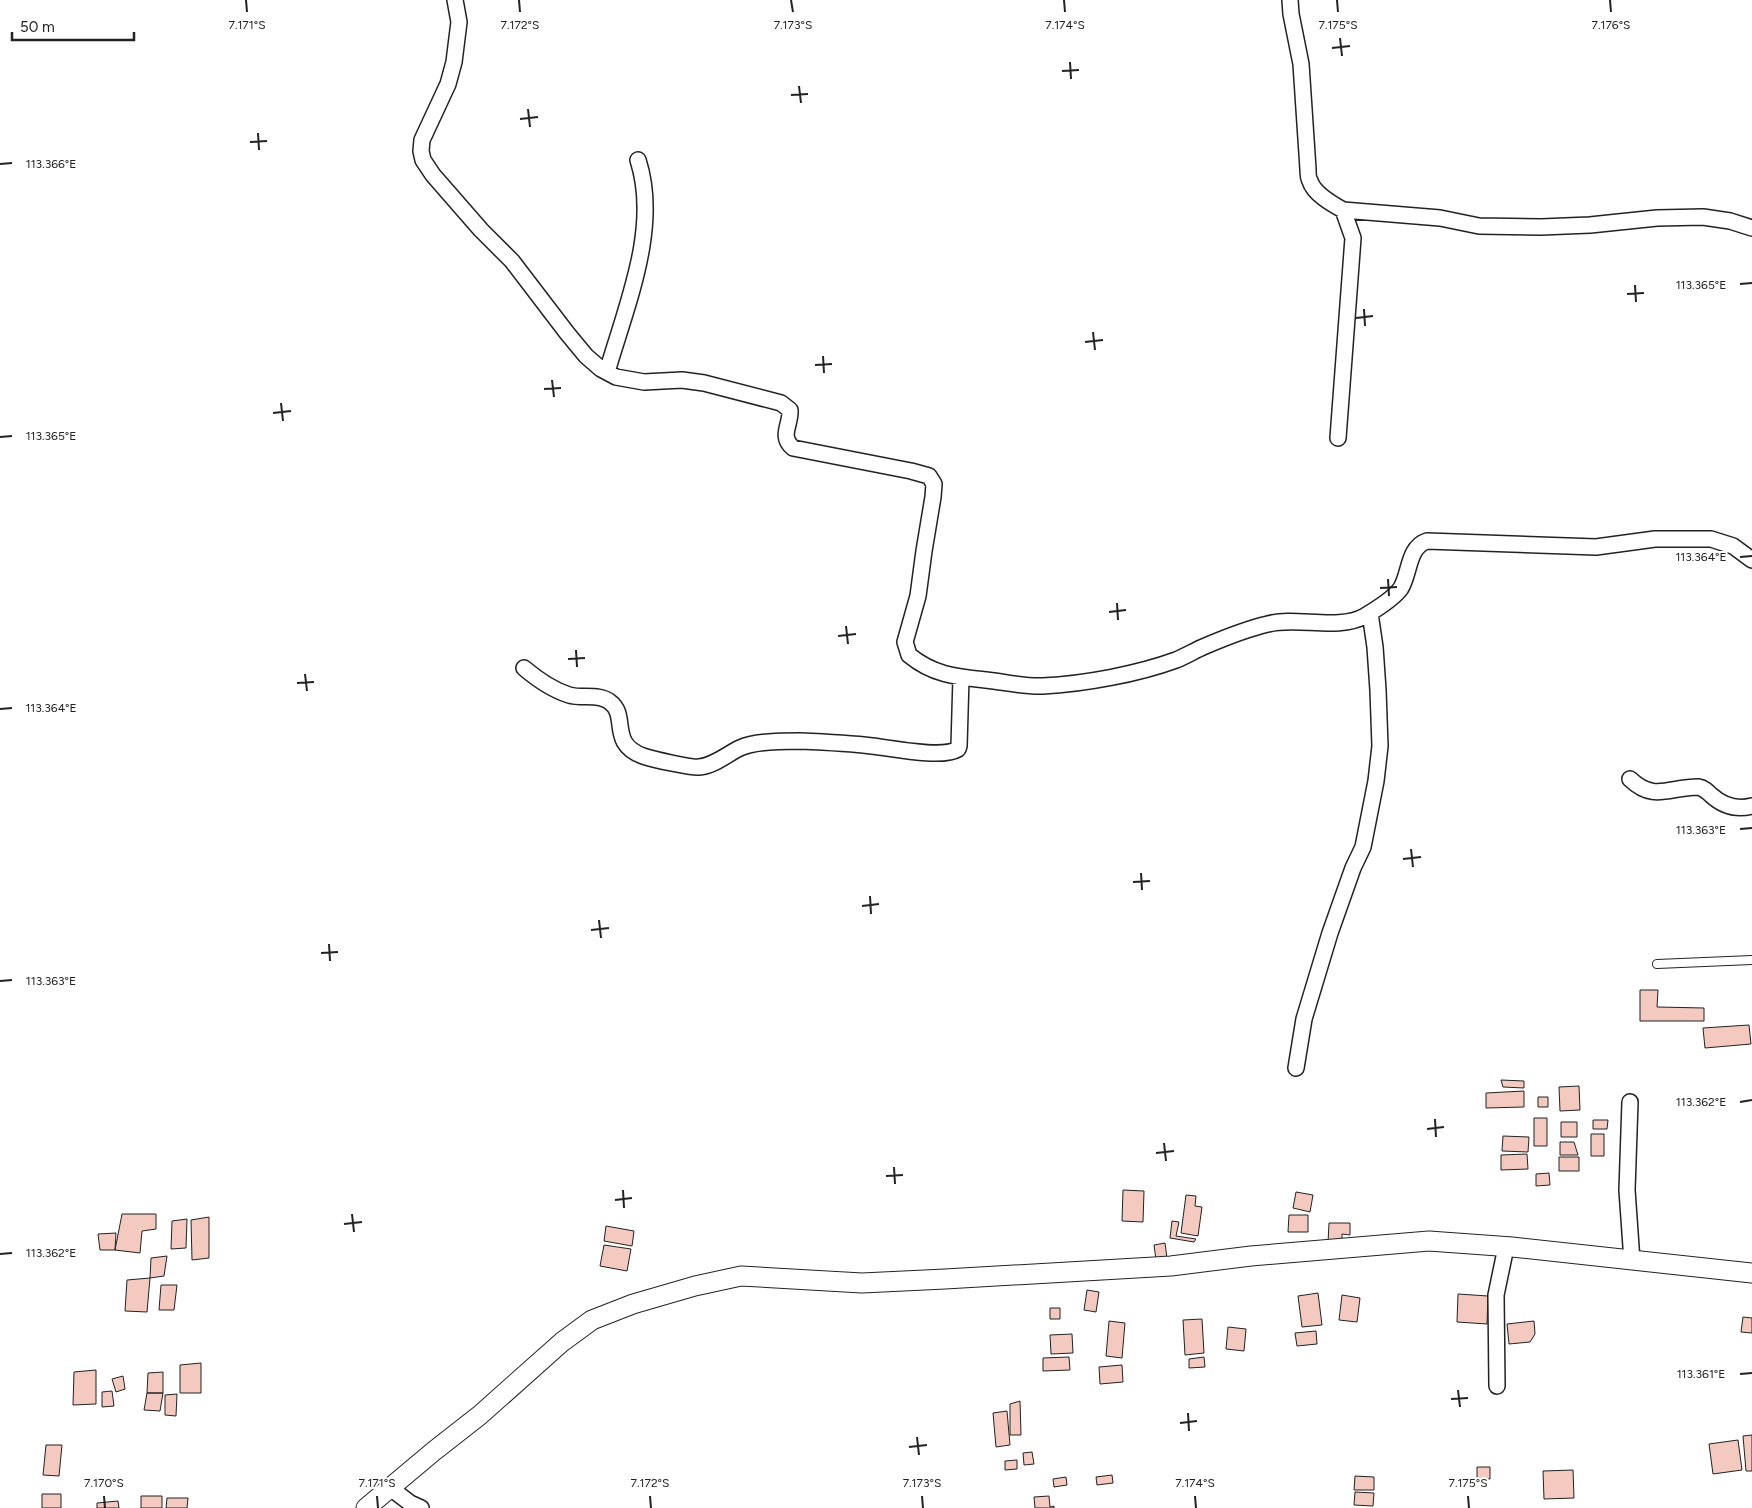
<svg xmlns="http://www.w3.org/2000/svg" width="1752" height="1508" font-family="Figtree,sans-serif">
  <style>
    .building { fill: #f3c9c0; stroke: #222 }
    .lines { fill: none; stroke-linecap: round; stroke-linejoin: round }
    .service-casing { stroke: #222; stroke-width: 10 }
    .minor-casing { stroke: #222; stroke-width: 18 }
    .tertiary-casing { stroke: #222; stroke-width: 21 }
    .service { stroke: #fff; stroke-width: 8 }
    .minor { stroke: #fff; stroke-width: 15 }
    .tertiary { stroke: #fff; stroke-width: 19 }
    .ticks { fill: none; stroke: #222; stroke-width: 2 }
    .ticks-label { font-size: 12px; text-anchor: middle; fill: #222; stroke: #fff; stroke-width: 4; stroke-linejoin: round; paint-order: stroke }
  </style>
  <rect width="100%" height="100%" fill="#fff"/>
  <path class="building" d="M1640,990H1658L1657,1007L1704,1008V1021H1640Z
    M1749,1025L1751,1044L1705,1048L1703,1028Z
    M1501,1080L1524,1081V1088L1503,1087Z
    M1579,1086L1580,1110L1560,1111L1559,1087Z
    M1524,1091V1107L1486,1108V1093Z
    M1538,1097H1548V1107H1538Z
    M1534,1118H1547V1146H1534Z
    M1593,1120H1608L1607,1129H1593Z
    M1561,1122H1577V1137H1561Z
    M1591,1134H1604V1156H1591Z
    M1503,1136L1529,1137L1528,1152L1502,1151Z
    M1560,1142H1574L1578,1155H1560Z
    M1527,1154L1528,1169L1501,1170V1155Z
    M1559,1157H1579V1171H1559Z
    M1549,1173L1550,1185L1536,1186V1174Z
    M1123,1190L1144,1191L1143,1222L1122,1221Z
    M1296,1192L1313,1195L1310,1212L1293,1208Z
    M1186,1195L1196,1196L1195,1206L1202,1207L1198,1236L1181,1233Z
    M122,1214H156V1229L142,1231L140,1253L115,1250Z
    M1289,1215H1308V1232H1288Z
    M209,1217V1258L192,1260L191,1220Z
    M187,1219L186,1248L171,1249L172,1221Z
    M1172,1221L1179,1222L1176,1236L1196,1239L1194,1242L1170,1238Z
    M1329,1223H1350V1235L1342,1234V1244L1328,1243Z
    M606,1226L634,1231L632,1246L604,1241Z
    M116,1233L115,1250H100L98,1234Z
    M1165,1243L1167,1258L1156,1260L1154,1245Z
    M604,1245L631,1249L627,1271L600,1266Z
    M167,1256L164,1276L150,1278L151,1258Z
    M150,1278L147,1312L125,1311L127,1280Z
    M161,1285H177L174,1310H159Z
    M1087,1290L1099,1292L1096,1312L1084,1310Z
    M1318,1293L1322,1325L1302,1327L1298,1296Z
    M1458,1294L1488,1296L1487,1324L1457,1322Z
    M1342,1295L1360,1298L1357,1322L1339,1320Z
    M1050,1308H1060V1319H1050Z
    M1743,1317L1752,1318V1333L1741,1332Z
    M1202,1319L1204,1353L1185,1355L1183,1320Z
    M1109,1321L1125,1323L1122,1358L1106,1356Z
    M1534,1321L1535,1334L1530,1342L1509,1344L1507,1324Z
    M1228,1327L1246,1329L1244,1351L1226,1349Z
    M1316,1331L1317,1344L1297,1346L1295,1333Z
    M1072,1334L1073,1353L1051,1354L1050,1335Z
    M1069,1357L1070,1370L1043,1371V1358Z
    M1204,1357L1205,1367L1189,1368V1359Z
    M201,1363V1393H180V1365Z
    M1122,1365L1123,1382L1100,1384L1099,1367Z
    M96,1370V1404L73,1405L74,1372Z
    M163,1372V1393H147L148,1373Z
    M123,1376L125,1389L116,1392L112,1379Z
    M112,1391L114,1406L102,1407V1392Z
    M147,1393H163L160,1411L144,1410Z
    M177,1394L176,1416L165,1415V1395Z
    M1020,1401L1021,1435H1010V1404Z
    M1007,1411L1010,1445L996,1447L993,1413Z
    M1752,1435V1471H1746L1743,1436Z
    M1738,1440L1742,1470L1713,1474L1709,1444Z
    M46,1445H62L59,1476L43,1475Z
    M1032,1452L1034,1464L1024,1465L1023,1453Z
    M1017,1460V1469L1005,1470V1461Z
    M1477,1467H1490V1479H1477Z
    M1573,1470L1574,1498L1544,1499L1543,1471Z
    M1112,1475L1113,1483L1097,1485L1096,1477Z
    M1355,1476L1374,1477V1490H1354Z
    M1066,1477L1067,1485L1054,1487L1053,1479Z
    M1355,1492L1374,1493L1373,1506L1354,1505Z
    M42,1494H61V1508H42Z
    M141,1496H162V1508H141Z
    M1049,1496L1050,1507L1054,1506V1508H1035L1034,1497Z
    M167,1498H188L187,1508H166Z
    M118,1501L119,1508H97V1503Z"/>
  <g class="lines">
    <g class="service-casing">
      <path id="service" d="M1657,964L1752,960"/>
    </g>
    <g class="minor-casing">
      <path id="minor" d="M455,0L459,22L454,62L448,84L422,140L421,151L423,160L433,175L481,230L512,261L567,333L586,356L601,369L616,377L644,382L682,380L704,383L781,403L790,410C791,425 779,436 793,448L911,471L929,476L934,484L933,497L924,551L918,596L905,642L909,655C933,675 957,677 986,680C1005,682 1024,687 1043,686C1084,684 1138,674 1176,660C1186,656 1194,651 1203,647C1224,638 1246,629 1268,624C1296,616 1338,631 1365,616C1375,610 1395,597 1401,588C1410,573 1408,547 1427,541L1596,547L1655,539H1711L1733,546L1752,560
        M1290,0L1291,14L1301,64L1308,169C1308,173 1308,178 1310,181C1314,194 1332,204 1343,210L1440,218L1479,226L1541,227L1590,225L1657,218L1703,217L1730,221L1752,228
        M607,372C626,306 660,228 638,160
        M1338,438L1353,238L1343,210
        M524,668C537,679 553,690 569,695C582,699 599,693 610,702C629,716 608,743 643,756C651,759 692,768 699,767C714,766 727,754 740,748C755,741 783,741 800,741C824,742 848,743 872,746C891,748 942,759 958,749L959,746L961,678
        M1630,779C1654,802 1669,787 1698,787C1704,788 1707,791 1711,795C1723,806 1736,810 1752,806
        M1296,1068L1304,1019L1330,933L1353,868L1363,847L1376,781L1380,746L1378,690L1375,647L1370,613
        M1630,1102L1627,1190L1632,1261
        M1497,1386L1496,1295L1506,1247
        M389,1487L410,1503L421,1508"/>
    </g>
    <g class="tertiary-casing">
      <path id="tertiary" d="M366,1508L434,1451L480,1415L562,1342L592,1320L633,1304L695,1286L741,1276L862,1283L945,1279L1171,1266L1251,1256L1429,1241L1512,1247L1752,1273"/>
    </g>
    <use href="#service" class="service"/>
    <use href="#minor" class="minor"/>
    <use href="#tertiary" class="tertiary"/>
  </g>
  <path class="ticks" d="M246,0L247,12M519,0L520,12M791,0L793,12M1064,0L1065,12M1337,0L1338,12M1610,0L1611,12M1340,38L1342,56M1332,48L1350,46M1070,62L1071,79M1062,71L1079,70M799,86L801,103M791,95L808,94M528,109L530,127M520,119L538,117M258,133L259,150M250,142L267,141M0,164L12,163M1740,284L1752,283M1635,285L1636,302M1627,294L1644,293M1364,309L1365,326M1356,318L1373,316M1093,332L1095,350M1085,342L1103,340M823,356L824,373M815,365L832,364M552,380L554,397M544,389L561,388M281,403L283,421M273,413L291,411M0,437L12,436M1740,557L1752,556M1388,579L1389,596M1380,588L1397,587M1117,603L1118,620M1109,612L1126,610M846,626L848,644M838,636L856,634M576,650L577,667M568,659L585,658M305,674L307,691M297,683L314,682M0,709L12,708M1740,829L1752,828M1411,849L1413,867M1403,859L1421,857M1141,873L1142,890M1133,882L1150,881M870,896L871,914M862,906L879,904M599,920L601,938M591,930L609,928M329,944L330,961M321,953L338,952M0,981L12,980M1740,1102L1752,1100M1435,1119L1436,1137M1427,1129L1444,1127M1164,1143L1166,1161M1156,1153L1174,1151M894,1167L895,1184M886,1176L903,1175M623,1190L624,1208M615,1200L632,1198M352,1214L354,1232M344,1224L362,1222M0,1254L12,1253M1740,1374L1752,1373M1458,1390L1460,1407M1451,1399L1468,1398M1188,1413L1189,1431M1180,1423L1197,1421M917,1437L919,1455M909,1447L927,1445M104,1496L105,1508M377,1496L378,1508M650,1496L651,1508M922,1496L923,1508M1195,1496L1196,1508M1468,1496L1469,1508"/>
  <g class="ticks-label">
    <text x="247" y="29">7.171°S</text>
    <text x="520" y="29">7.172°S</text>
    <text x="793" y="29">7.173°S</text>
    <text x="1065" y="29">7.174°S</text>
    <text x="1338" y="29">7.175°S</text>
    <text x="1611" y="29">7.176°S</text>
    <text x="51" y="168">113.366°E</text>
    <text x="1701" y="289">113.365°E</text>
    <text x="51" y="440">113.365°E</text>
    <text x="1701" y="561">113.364°E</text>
    <text x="51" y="712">113.364°E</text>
    <text x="1701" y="834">113.363°E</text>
    <text x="51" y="985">113.363°E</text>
    <text x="1701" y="1106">113.362°E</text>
    <text x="51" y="1257">113.362°E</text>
    <text x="1701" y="1378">113.361°E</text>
    <text x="104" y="1487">7.170°S</text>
    <text x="377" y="1487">7.171°S</text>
    <text x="650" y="1487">7.172°S</text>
    <text x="922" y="1487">7.173°S</text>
    <text x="1195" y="1487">7.174°S</text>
    <text x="1468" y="1487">7.175°S</text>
  </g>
  <path d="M12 32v8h122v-8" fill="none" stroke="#222222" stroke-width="2.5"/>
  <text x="20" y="32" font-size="15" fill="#222222" stroke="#ffffff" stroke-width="4" paint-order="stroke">50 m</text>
</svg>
